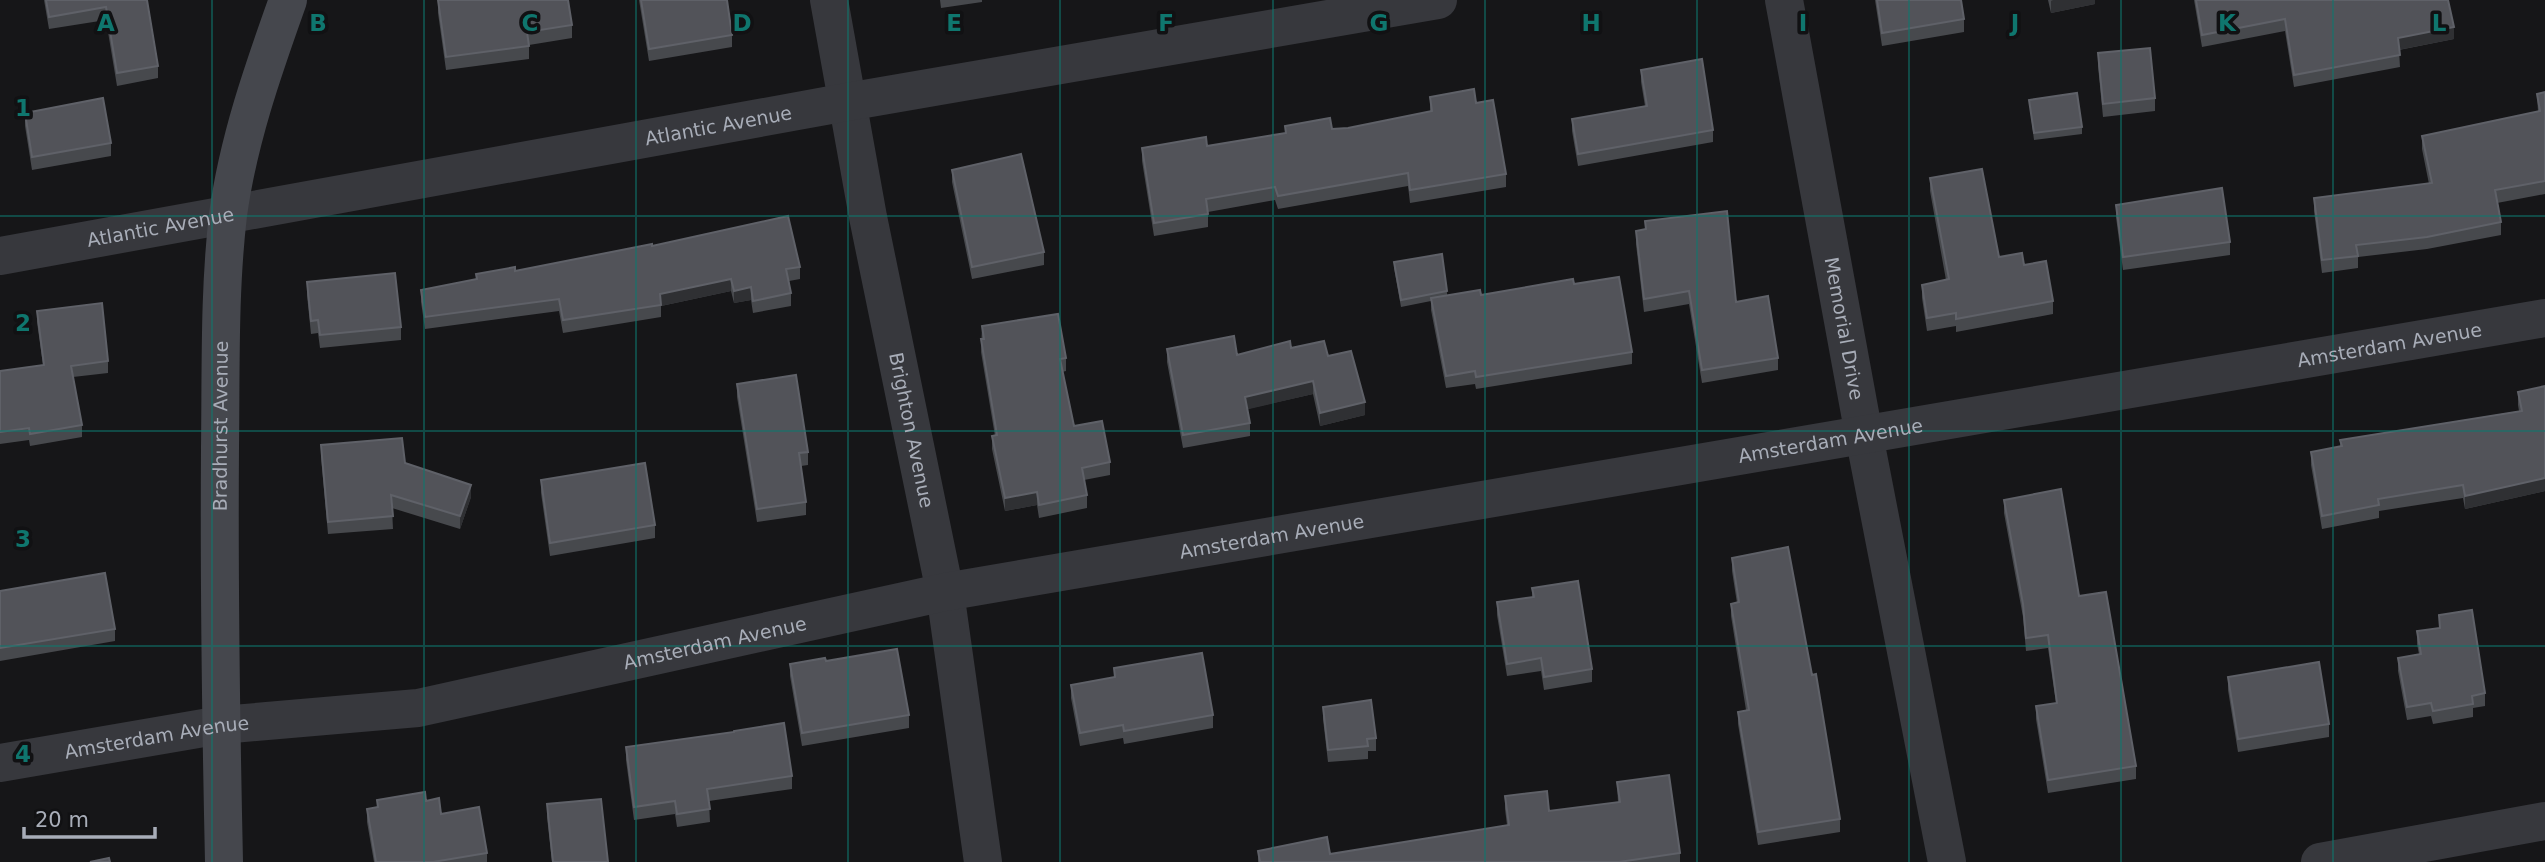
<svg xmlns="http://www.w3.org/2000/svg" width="2545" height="862" font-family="'DejaVu Sans',sans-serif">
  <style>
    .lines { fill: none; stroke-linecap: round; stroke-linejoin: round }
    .minor { stroke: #37383d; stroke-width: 38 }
    .tertiary { stroke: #37383d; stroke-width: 38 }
    .secondary { stroke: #45474d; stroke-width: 38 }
    .wall { fill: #47494d }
    .shaded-wall { fill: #2f3033 }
    .building { fill: #525359; stroke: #5f6168; stroke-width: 2 }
    .grid { fill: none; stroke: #0f766e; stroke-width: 2; stroke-opacity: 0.55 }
    .labels { text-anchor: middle; stroke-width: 7; stroke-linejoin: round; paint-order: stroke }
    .street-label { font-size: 19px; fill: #a8adb8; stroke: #111113 }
    .grid-label { font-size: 23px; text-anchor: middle; font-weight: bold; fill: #0f766e; stroke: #111113; stroke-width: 7; stroke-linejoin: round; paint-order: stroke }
  </style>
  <rect width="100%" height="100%" fill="#161618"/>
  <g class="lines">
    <g class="minor">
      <path id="s1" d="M829,0L868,217L945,592L983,862"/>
      <path id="s2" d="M1784,0L1864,435L1947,862"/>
      <path id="s3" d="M0,256L847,102L1438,0"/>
      <path id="s4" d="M0,763L221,725L418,708L945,592L2545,318"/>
    </g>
    <path class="tertiary" d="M2320,862L2545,821"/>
    <path class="secondary" id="s5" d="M224,862C221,724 219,586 220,448C221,370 219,292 228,215C238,141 263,70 288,0"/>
  </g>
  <path class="wall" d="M44,0H147L158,66V78L117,86L106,20L49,29Z
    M438,0L572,25V38L529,45V59L446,70L438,13Z
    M639,0H727L732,35V47L649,61Z
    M940,0H982V2L941,8Z
    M1875,0H1961L1964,19V32L1882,46Z
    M2048,0H2095V4L2051,13Z
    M2194,0H2448L2454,39L2399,50L2400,67L2294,87L2285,31L2202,47Z
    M2098,53L2155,98V111L2103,117L2098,66Z
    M1641,70L1713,130V142L1578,166L1572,131V119L1645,106L1641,82Z
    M2545,92V194L2497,203L2501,222V235L2427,249L2358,257V268L2322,273L2314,211V198L2429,184L2422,149V136L2538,112L2537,94Z
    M1430,97L1476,103L1506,174V187L1410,203L1408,186L1278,209L1275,200L1208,212V227L1154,236L1142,161V148L1207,146L1285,133V126L1332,129L1348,128L1430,112Z
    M2029,100L2082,127V134L2034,140Z
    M25,113L111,143V156L32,170L25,126Z
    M952,170L1044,252V265L972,279L952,182Z
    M1930,178L1999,257L2053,301V314L1956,332V326L1927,331L1922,298V285L1946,280L1930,191Z
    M2116,205L2230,242V255L2123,270L2116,217Z
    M1645,221L1736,302L1778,358V370L1702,383L1689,304L1644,312L1636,244V231L1645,229Z
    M652,246L800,267V279L789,281L791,293V306L753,313L751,300L734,303L731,291L661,306V317L563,333L559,311L425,329L421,302V290L476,279V274L515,271Z
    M1394,262L1447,291V295H1481L1574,284L1632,352V364L1476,389L1475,384L1446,388L1431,310V301L1401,307L1394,268Z
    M307,282L401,327V340L320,348L318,333L311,334L307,295Z
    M37,311L108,361V373L73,377L82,425V437L30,446L29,440L0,444V371L43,365L37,322Z
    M982,326L1066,358V371L1062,372L1074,426L1110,462V475L1084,480L1087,495V508L1039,518L1037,505L1005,511L992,449V436H995L981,352Z
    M1291,348L1328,356L1365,415L1320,426L1313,394L1247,409L1250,423V436L1183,448L1167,362V349L1237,355Z
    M737,384L808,452V465L801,466L806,502V515L757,522L737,397Z
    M2545,386V491L2465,509L2463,498L2379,511V518L2322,529L2311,465V452L2340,447V440L2519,411L2518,405V392Z
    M321,445L405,463L471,497L460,529L392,508L393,529L328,534L321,457Z
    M541,480L655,525V538L550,556L541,493Z
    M2004,500L2079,596L2136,766V779L2048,793L2036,719V706L2056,703L2048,648L2026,651L2023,617L2004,513Z
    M1732,558L1840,819V832L1758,845L1738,724V712L1746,710L1731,616V604L1737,603L1732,571Z
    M1532,588L1592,669V682L1544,690L1541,671L1507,676L1497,615V602L1532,597Z
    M0,591L115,629V641L0,661Z
    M2439,615L2485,693V706L2473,708V717L2433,724L2431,716L2407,720L2398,671V658L2419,654L2417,644V631L2439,628Z
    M826,661L909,715V728L802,746L790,676V664Z
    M1114,668L1213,715V728L1124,744L1123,738L1080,746L1071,698V685L1114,678Z
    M2228,677L2329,724V737L2238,752L2228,690Z
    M1323,707L1376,738V751H1368V759L1328,762L1323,719Z
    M626,747L792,776V789L709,801L710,822L677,827L675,814L634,820L626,760Z
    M1617,782L1680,853V862H1258V851L1330,854L1507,825L1505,809V796L1549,811L1618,802Z
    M377,800L426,801L487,853V862H374L367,822V809L377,807Z
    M547,804L608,862H552L547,817Z"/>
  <path class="shaded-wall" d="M2053,0H2095V4L2051,13V1Z
    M2454,27V39L2398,50V38Z
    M731,279V291L661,306L660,294Z
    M751,287V300L734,303V291Z
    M1313,381V394L1245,410V397Z
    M1365,402V415L1320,426V413Z
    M2545,478V491L2465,509V496Z
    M471,485V497L460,529V516Z
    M1037,492V505L1005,511V498Z"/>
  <path class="building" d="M46,0H147L158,66L117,73L106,7L49,17Z
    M438,0H568L572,25L527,32L529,46L446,57Z
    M641,0H727L732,35L649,49Z
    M1877,0H1961L1964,19L1882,33Z
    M2196,0H2448L2454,27L2398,38L2400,55L2294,75L2285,19L2202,35Z
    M2150,48L2155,98L2103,104L2098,53Z
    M1702,59L1713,130L1578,154L1572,119L1647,106L1641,70Z
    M1474,89L1476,103L1493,100L1506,174L1410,190L1408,173L1278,196L1275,187L1206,199L1208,214L1154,223L1142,148L1206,137L1207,146L1286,133L1285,126L1330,118L1332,129L1348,128L1432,111L1430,97Z
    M2545,92V181L2495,190L2501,222L2427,237L2356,245L2358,256L2322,260L2314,198L2432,183L2422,136L2540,111L2537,94Z
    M2077,93L2082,127L2034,133L2029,100Z
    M103,98L111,143L32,157L25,113Z
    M1021,154L1044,252L972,267L952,170Z
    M1982,169L1999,257L2022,253L2024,265L2046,261L2053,301L1956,319V313L1927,318L1922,285L1949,279L1930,178Z
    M2222,188L2230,242L2123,257L2116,205Z
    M1727,211L1736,302L1768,296L1778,358L1702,370L1689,291L1644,299L1636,231L1646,229L1645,221Z
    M788,216L800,267L786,269L791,293L753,301L751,287L734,291L731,279L660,294L661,305L563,320L559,299L425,317L421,290L477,279L476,274L515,267V271L652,244V246Z
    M1442,254L1447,291L1401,300L1394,262Z
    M395,273L401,327L320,335L318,320L311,321L307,282Z
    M1619,277L1632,352L1476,377L1475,371L1446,376L1431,298L1480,290L1481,295L1573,279L1574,284Z
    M102,303L108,361L71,366L82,425L30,434L29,428L0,432V371L44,365L37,311Z
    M1058,314L1066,358L1060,359L1074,426L1102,421L1110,462L1082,468L1087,495L1039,505L1037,492L1005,498L992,436L997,435L981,339H984L982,326Z
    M1234,336L1237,355L1290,341L1291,348L1324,341L1328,356L1351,351L1365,402L1320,413L1313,381L1245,397L1250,423L1183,435L1167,349Z
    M796,375L808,452L799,453L806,502L757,509L737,384Z
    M2545,386V478L2465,496L2463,485L2378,499L2379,505L2322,516L2311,452L2342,446L2340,440L2522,411L2518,392Z
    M402,438L405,463L471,485L460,516L391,495L393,516L328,522L321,445Z
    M645,463L655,525L550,543L541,480Z
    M2061,489L2079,596L2106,592L2136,766L2048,780L2036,706L2057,703L2048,635L2026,638L2023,604L2004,500Z
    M1788,547L1812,675L1816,674L1840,819L1758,832L1738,712L1749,710L1731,604L1739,602L1732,558Z
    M105,573L115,629L0,648V591Z
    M1578,581L1592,669L1544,677L1541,658L1507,664L1497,602L1534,597L1532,588Z
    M2472,610L2485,693L2472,696L2473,704L2433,711L2431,703L2407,707L2398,658L2421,654L2417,631L2440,628L2439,615Z
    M897,649L909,715L802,733L790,664L825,658L826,661Z
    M1202,653L1213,715L1124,731L1123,725L1080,733L1071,685L1115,677L1114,668Z
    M2319,662L2329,724L2238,739L2228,677Z
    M1371,700L1376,738L1367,739L1368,746L1328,750L1323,707Z
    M784,723L792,776L707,789L710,809L677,814L675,801L634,807L626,747L734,732V731Z
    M1669,775L1680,853L1619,862H1260L1258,851L1327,837L1330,854L1509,825L1505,796L1547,791L1549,811L1620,802L1617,782Z
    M425,792L426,801L439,798L441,814L479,807L487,853L433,862H376L367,809L378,807L377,800Z
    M601,799L608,862H553L547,804Z
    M109,858L110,862H90Z"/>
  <path class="grid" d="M212,0V862M424,0V862M636,0V862M848,0V862M1060,0V862M1273,0V862M1485,0V862M1697,0V862M1909,0V862M2121,0V862M2333,0V862M0,216H2545M0,431H2545M0,646H2545"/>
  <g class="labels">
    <g class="street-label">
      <text dy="7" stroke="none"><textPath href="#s3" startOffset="730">Atlantic Avenue</textPath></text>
      <text dy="7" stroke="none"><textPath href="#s3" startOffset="163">Atlantic Avenue</textPath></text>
      <text dy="7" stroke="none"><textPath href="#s2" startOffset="334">Memorial Drive</textPath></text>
      <text dy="7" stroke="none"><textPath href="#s4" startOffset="2427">Amsterdam Avenue</textPath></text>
      <text dy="7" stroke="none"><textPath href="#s5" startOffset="436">Bradhurst Avenue</textPath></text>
      <text dy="7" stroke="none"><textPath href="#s1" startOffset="438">Brighton Avenue</textPath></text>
      <text dy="7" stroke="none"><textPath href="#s4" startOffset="1860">Amsterdam Avenue</textPath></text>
      <text dy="7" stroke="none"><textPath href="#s4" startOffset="1293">Amsterdam Avenue</textPath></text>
      <text dy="7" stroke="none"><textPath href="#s4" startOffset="726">Amsterdam Avenue</textPath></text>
      <text dy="7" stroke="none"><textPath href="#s4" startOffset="159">Amsterdam Avenue</textPath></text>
    </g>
  </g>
  <g class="grid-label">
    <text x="106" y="31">A</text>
    <text x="318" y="31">B</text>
    <text x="530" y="31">C</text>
    <text x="742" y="31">D</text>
    <text x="954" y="31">E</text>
    <text x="1166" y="31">F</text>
    <text x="1379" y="31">G</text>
    <text x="1591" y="31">H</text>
    <text x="1803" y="31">I</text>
    <text x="2015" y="31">J</text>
    <text x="2227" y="31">K</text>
    <text x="2439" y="31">L</text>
    <text x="23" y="116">1</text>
    <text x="23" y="331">2</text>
    <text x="23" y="547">3</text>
    <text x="23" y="762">4</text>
  </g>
  <path d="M24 827v10h131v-10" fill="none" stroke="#a8adb8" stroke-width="3.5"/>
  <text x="35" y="827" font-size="21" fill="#a8adb8" stroke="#111113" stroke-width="5" paint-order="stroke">20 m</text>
</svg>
